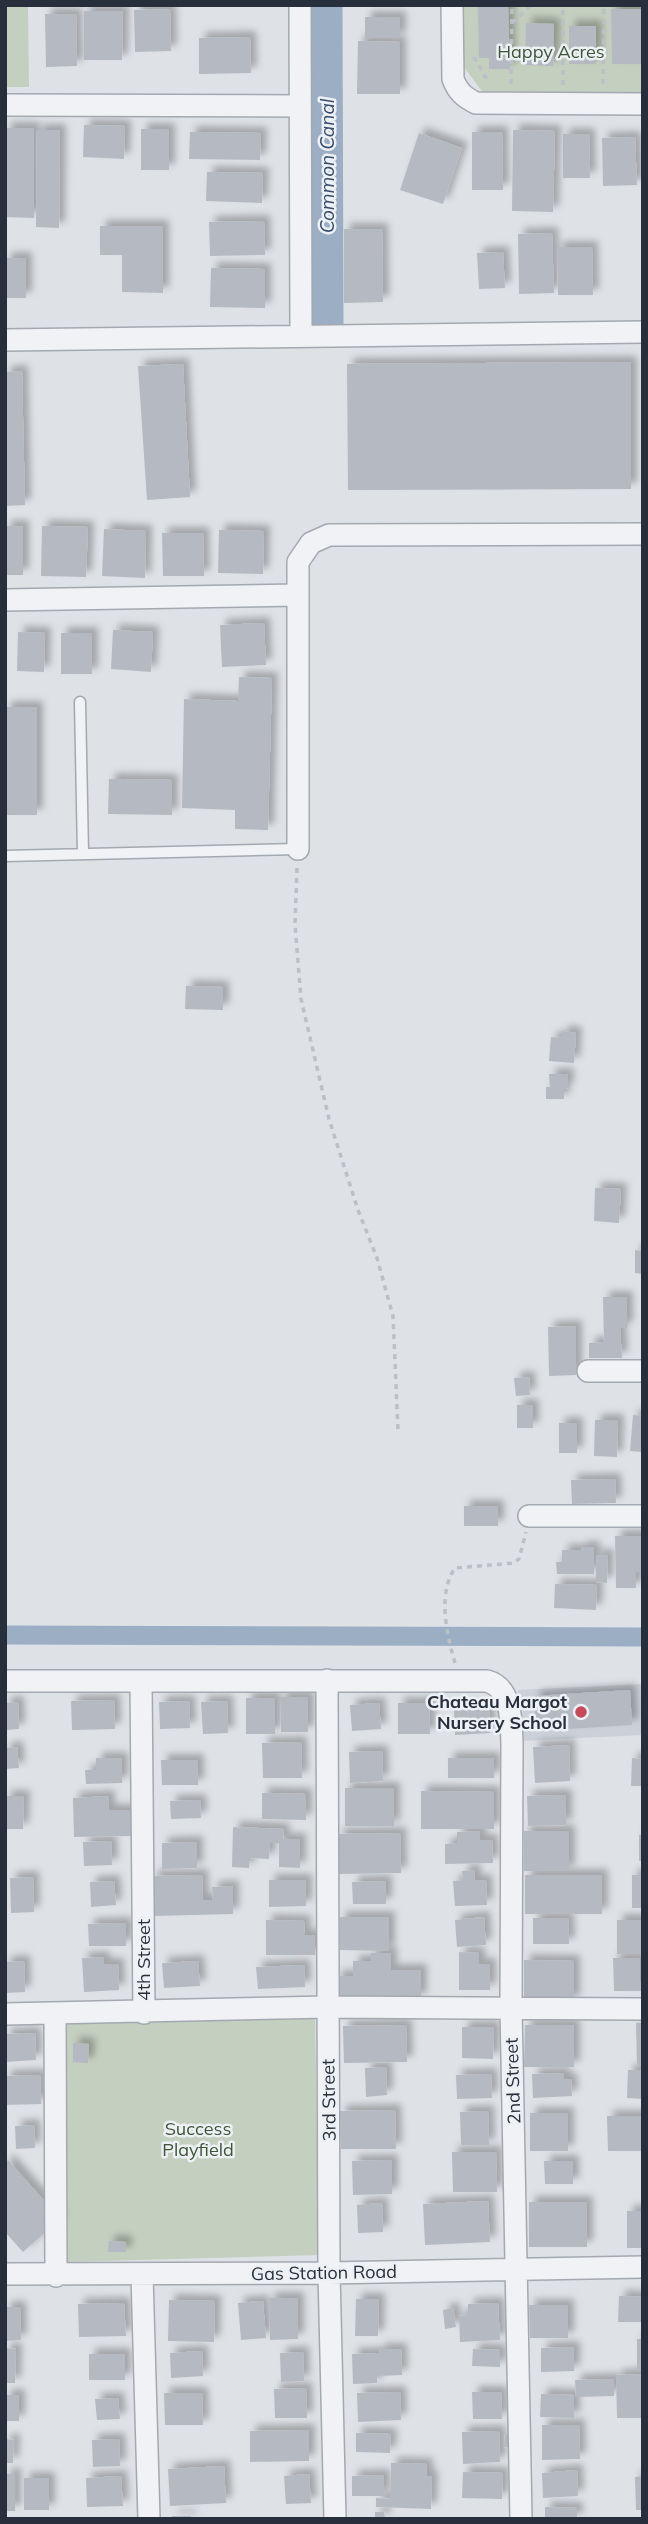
<svg xmlns="http://www.w3.org/2000/svg" width="648" height="2524" font-family="Mulish,sans-serif">
  <style>
    .built { fill: #ccd0d8 }
    .green { fill: #c3cfbf }
    .lines { fill: none; stroke-linecap: round; stroke-linejoin: round }
    .canal { stroke: #9baec4; stroke-width: 19 }
    .river { stroke: #9baec4; stroke-width: 33 }
    .building { fill: #b5bac2; filter: url(#shadow) }
    .lane-casing { stroke: #a4a8b0; stroke-width: 13 }
    .street-casing { stroke: #a4a8b0; stroke-width: 24 }
    .path { stroke: #bcbfc5; stroke-width: 3.5; stroke-dasharray: 5 5; stroke-linecap: butt }
    .lane { stroke: #f0f2f5; stroke-width: 10 }
    .street { stroke: #f0f2f5; stroke-width: 21 }
    .poi-dot { fill: #c34b5b; stroke: #edf0f4; stroke-width: 2.5 }
    .labels { text-anchor: middle; stroke-width: 5; stroke-linejoin: round; paint-order: stroke }
    .park-label { font-size: 18px; fill: #3c5637; stroke: #edf0f4 }
    .poi-label { font-size: 18px; font-weight: bold; fill: #282f3c; stroke: #edf0f4; text-anchor: end }
    .street-label { font-size: 18px; fill: #282f3c; stroke: #edf0f4 }
    .water-label { font-size: 19px; font-style: italic; fill: #364d6c; stroke: #edf0f4 }
  </style>
  <defs>
    <filter id="shadow"><feDropShadow dx="6" dy="-6" stdDeviation="3.5" flood-color="#0004"/></filter>
  </defs>
  <rect width="100%" height="100%" fill="#dee1e6"/>
  <path class="built" d="M643,1684V1735L521,1741L518,1690Z"/>
  <path class="green" d="M5,5H28L29,87H5Z
    M460,5H643V99L487,98L461,63Z
    M315,2018L319,2255L67,2262L63,2023Z"/>
  <g class="lines">
    <path class="canal" d="M5,1635L643,1637"/>
    <path class="river" d="M326,5L327,327"/>
  </g>
  <path class="building" d="M478,5H508L510,69H489V58H479Z
    M170,9L171,51L135,52L134,10Z
    M611,9H643V64H612Z
    M84,11H123L122,60H84Z
    M45,14H76L77,66L46,67Z
    M365,17H400V38H365Z
    M526,23L554,24L553,66L525,65Z
    M569,26H596V64H569Z
    M250,37L251,73L199,74V38Z
    M358,41L400,42V94H357Z
    M84,125L125,126L124,159L83,157Z
    M5,128H34V218L5,217Z
    M141,129H169V170H141Z
    M37,130H60L59,228L36,227Z
    M513,130L555,131L553,212L512,211Z
    M190,132L261,133L260,160L189,159Z
    M472,132H502L503,190H472Z
    M419,133L462,148L443,204L400,190Z
    M563,134H589L590,178H563Z
    M635,137L637,185L603,186L602,138Z
    M207,172L263,173L262,203L206,201Z
    M264,221L265,255L210,256L209,222Z
    M100,226H163V293L122,292V255H100Z
    M344,229H382L383,302L344,303Z
    M552,233L554,293L519,294L518,234Z
    M557,247H592L593,295H558Z
    M503,252L505,288L479,289L477,253Z
    M5,258H26V298H5Z
    M211,268L265,269V308L210,307Z
    M631,362V489L348,490L347,364Z
    M183,364L190,497L147,500L138,366Z
    M22,371L25,505L5,506V372Z
    M5,526H23V575H5Z
    M42,526L88,527L86,577L41,576Z
    M104,529L146,531L145,578L102,576Z
    M219,530L264,531L263,574L218,573Z
    M162,533H203L204,576H163Z
    M264,623L266,665L222,667L220,625Z
    M113,630L153,632L151,672L111,669Z
    M18,632L45,633L44,672L17,671Z
    M61,633H92V674H61Z
    M239,677L272,678L268,830L235,829V810L182,808L184,699L238,701Z
    M5,707H37V815H5Z
    M109,779L172,780V815L108,814Z
    M186,986L223,987V1010L185,1009Z
    M562,1031L576,1033L574,1063L549,1061L551,1037L562,1038Z
    M549,1074H568V1088L564,1089V1099H546V1087H550Z
    M595,1188L621,1189L619,1223L594,1221Z
    M635,1250L643,1251V1274L635,1273Z
    M603,1297H627V1328H620L622,1358H589V1343L604,1342Z
    M576,1326V1375L549,1376L548,1327Z
    M529,1377L530,1395L516,1396L514,1378Z
    M517,1405H533V1428H517Z
    M633,1415L643,1416V1452L630,1451Z
    M595,1420H618L617,1457L594,1456Z
    M559,1423H577V1453H559Z
    M615,1479L616,1503L572,1504L571,1480Z
    M464,1506H498V1526H464Z
    M615,1536H643V1572H636V1588H616Z
    M581,1547H594V1574H557L556,1562H562V1550H581Z
    M596,1555H608L607,1583L596,1582Z
    M555,1584L597,1585L596,1610L554,1608Z
    M630,1690L632,1725L536,1731L534,1696Z
    M280,1697H308V1732H281Z
    M246,1698H275V1734H246Z
    M114,1700L115,1729L72,1730L71,1701Z
    M189,1701L190,1728L160,1729L159,1702Z
    M227,1701L228,1733L203,1734L201,1702Z
    M18,1702L19,1729L5,1730V1703Z
    M379,1703L381,1729L352,1731L350,1705Z
    M398,1703H429L430,1734H398Z
    M489,1709L490,1733L455,1735L454,1710Z
    M301,1742L302,1778H263L262,1743Z
    M569,1745L570,1781L535,1783L533,1747Z
    M17,1747L19,1768L5,1769V1748Z
    M382,1751L383,1781L350,1783L349,1752Z
    M96,1758H122V1783L86,1784L85,1770H96Z
    M448,1758H494V1778H448Z
    M632,1758L643,1759V1786H631Z
    M161,1760H198V1785H162Z
    M345,1788H394V1826H345Z
    M421,1791L494,1792V1829H421Z
    M262,1793L306,1794V1820L262,1819Z
    M566,1795V1825L528,1826L527,1796Z
    M5,1796H24L23,1829H5Z
    M109,1796V1810H131L132,1836L74,1837L73,1798Z
    M200,1800L201,1818L171,1819L170,1801Z
    M233,1827L284,1829L283,1839H300V1868L279,1867V1843H270L269,1859L249,1858V1868L232,1867Z
    M480,1831V1840H492L493,1863L445,1864V1844L457,1843V1832Z
    M524,1831H569V1871H524Z
    M400,1833L401,1873L338,1874V1834Z
    M639,1835H643V1861H639Z
    M111,1841L112,1865L84,1866L83,1842Z
    M197,1842V1868L162,1869V1843Z
    M475,1870V1881L486,1880L487,1905L455,1906L453,1881L463,1880L462,1871Z
    M202,1875L203,1900H213L212,1887L233,1886V1914L153,1916L152,1876Z
    M525,1875H602V1914H525Z
    M632,1875H643V1908H632Z
    M33,1877L34,1912L11,1913L10,1878Z
    M269,1880H306V1906L269,1907Z
    M114,1881L116,1905L91,1907L90,1882Z
    M386,1881V1904H353L352,1882Z
    M340,1917H389V1951L340,1950Z
    M484,1917L486,1945L457,1947L455,1920Z
    M533,1918H568L569,1944H533Z
    M266,1920L305,1921L304,1935H315V1955H266Z
    M617,1920H643V1954H617Z
    M126,1923V1946H89L88,1924Z
    M459,1952L479,1953V1964H490V1990H459Z
    M371,1953H391V1970H421V1999H336V1976H353V1961H371Z
    M104,1957V1964H118L119,1990L84,1992L82,1958Z
    M613,1958H640V1983H643V1991H614Z
    M524,1960L574,1961V2002L524,2001Z
    M24,1961L25,1992L5,1993V1962Z
    M198,1961L200,1986L164,1988L162,1963Z
    M304,1965L305,1987L258,1989L256,1967Z
    M636,2023H643V2065H637Z
    M406,2025L407,2062L344,2063L343,2026Z
    M525,2025H574V2067H524Z
    M462,2027H494L493,2059L462,2058Z
    M35,2033L36,2060L5,2062V2034Z
    M73,2043L89,2044L88,2063L73,2062Z
    M386,2067L387,2095L366,2097L365,2068Z
    M628,2070H643V2099L627,2098Z
    M564,2073V2079H571L572,2096L533,2098L532,2074Z
    M491,2074L492,2098L457,2099L456,2075Z
    M40,2075L41,2104L5,2105V2076Z
    M395,2110L396,2149H341L340,2111Z
    M488,2111L489,2145H461L460,2112Z
    M530,2113H568V2151H530Z
    M607,2116H643V2151H608Z
    M34,2125L35,2148L16,2149L15,2126Z
    M452,2152H496L497,2192H453Z
    M8,2160L60,2219L23,2252L5,2232V2163Z
    M392,2160V2194L353,2195L352,2161Z
    M544,2161H573V2184H545Z
    M488,2201L490,2242L425,2245L423,2204Z
    M529,2202H587V2247H529Z
    M382,2203L383,2232L358,2233L357,2205Z
    M627,2211H643V2248H627Z
    M109,2241L126,2242V2252H108Z
    M619,2296L643,2297V2322H618Z
    M269,2298H298V2339L270,2340Z
    M356,2299H379L378,2336H355Z
    M169,2300L215,2301L214,2342L168,2341Z
    M263,2301L266,2338L241,2340L238,2303Z
    M124,2303L126,2336L79,2337L78,2304Z
    M498,2303L500,2340L460,2342L459,2316L468,2315V2304Z
    M529,2305H568V2338H530Z
    M5,2307H20L21,2340L5,2341Z
    M453,2308L456,2327L445,2329L443,2310Z
    M637,2339H643V2371H637Z
    M574,2347V2371L541,2372V2348Z
    M5,2348L16,2349L15,2383H5Z
    M379,2349H401L402,2375L377,2376V2383L353,2384L352,2354L380,2353Z
    M473,2349L500,2350V2367L472,2366Z
    M202,2351L203,2376L171,2378L170,2353Z
    M303,2352L304,2381L281,2382L280,2353Z
    M89,2354H125V2380H89Z
    M643,2374V2418H617L616,2375Z
    M614,2379V2396L576,2397L575,2380Z
    M306,2388L307,2418H275L274,2389Z
    M400,2392L401,2420L358,2422L357,2393Z
    M472,2392H501L502,2419H473Z
    M164,2393H202L203,2425H165Z
    M541,2394L574,2395V2418L540,2417Z
    M5,2395H19V2421H5Z
    M118,2398L120,2419L97,2420L95,2399Z
    M542,2425H579L580,2459L542,2460Z
    M309,2430V2461L250,2462V2431Z
    M499,2431L500,2462L463,2464L462,2432Z
    M356,2433L391,2434L390,2453L356,2452Z
    M505,2434L513,2435L512,2448L504,2447Z
    M5,2439L14,2440L13,2463H5Z
    M119,2439L120,2466L93,2467L92,2440Z
    M391,2463L427,2464V2476H432L431,2509L376,2507V2498L390,2499Z
    M224,2466L226,2503L170,2506L168,2469Z
    M577,2470L578,2496L543,2498L542,2473Z
    M463,2472L503,2473L502,2499L462,2498Z
    M5,2474H15V2511H5Z
    M309,2474L311,2503L286,2504L284,2476Z
    M384,2475V2496H352V2476Z
    M121,2476L123,2506L87,2507L86,2478Z
    M643,2476V2510H636L635,2477Z
    M24,2478H49V2510H24Z
    M545,2507L577,2508V2519H545Z
    M375,2512H384L385,2519H375Z
    M172,2516H191V2519H172Z"/>
  <g class="lines">
    <g class="lane-casing">
      <path id="lane" d="M80,702L83,854
        M5,856L298,849"/>
    </g>
    <g class="street-casing">
      <path id="street" d="M300,5L301,336
        M452,5L453,79C458,92 464,97 476,103L643,104
        M5,105L299,106
        M5,340L643,332
        M5,600L298,595
        M298,849V562L311,543L329,535L643,534
        M588,1371H643
        M529,1516H643
        M327,1680L329,2273L335,2519
        M5,1681H487C513,1688 511,1723 512,1744L511,2007L521,2519
        M141,1682L144,2013
        M55,2013L56,2276
        M5,2014L328,2007L643,2009
        M5,2274L329,2273L643,2267
        M142,2275L149,2519"/>
    </g>
    <path class="path" d="M512,23L532,5
      M474,57L489,83
      M511,84L512,5
      M603,84L604,5
      M563,85V5
      M297,868L295,924L301,999L329,1119L358,1210L377,1258L393,1316L398,1431
      M455,1663C447,1635 437,1594 455,1568L514,1563L519,1559L526,1532"/>
    <use href="#lane" class="lane"/>
    <use href="#street" class="street"/>
  </g>
  <circle class="poi-dot" cx="581" cy="1712" r="7"/>
  <g class="labels">
    <g class="park-label">
      <text x="551" y="58">Happy Acres</text>
      <text x="198" y="2135">Success<tspan x="198" dy="21">Playfield</tspan></text>
    </g>
    <g class="poi-label">
      <text x="567" y="1708">Chateau Margot<tspan x="567" dy="21">Nursery School</tspan></text>
    </g>
    <g class="street-label">
      <text transform="translate(144 1960) rotate(-90)" y="6">4th Street</text>
      <text transform="translate(513 2081) rotate(-92)" y="6">2nd Street</text>
      <text transform="translate(329 2100) rotate(-91)" y="6">3rd Street</text>
      <text transform="translate(324 2273) rotate(-1)" y="6">Gas Station Road</text>
    </g>
    <g class="water-label">
      <text transform="translate(327 166) rotate(-90)" y="7">Common Canal</text>
    </g>
  </g>
  <rect width="648" height="2524" fill="none" stroke="#282f3c" stroke-width="14"/>
</svg>
